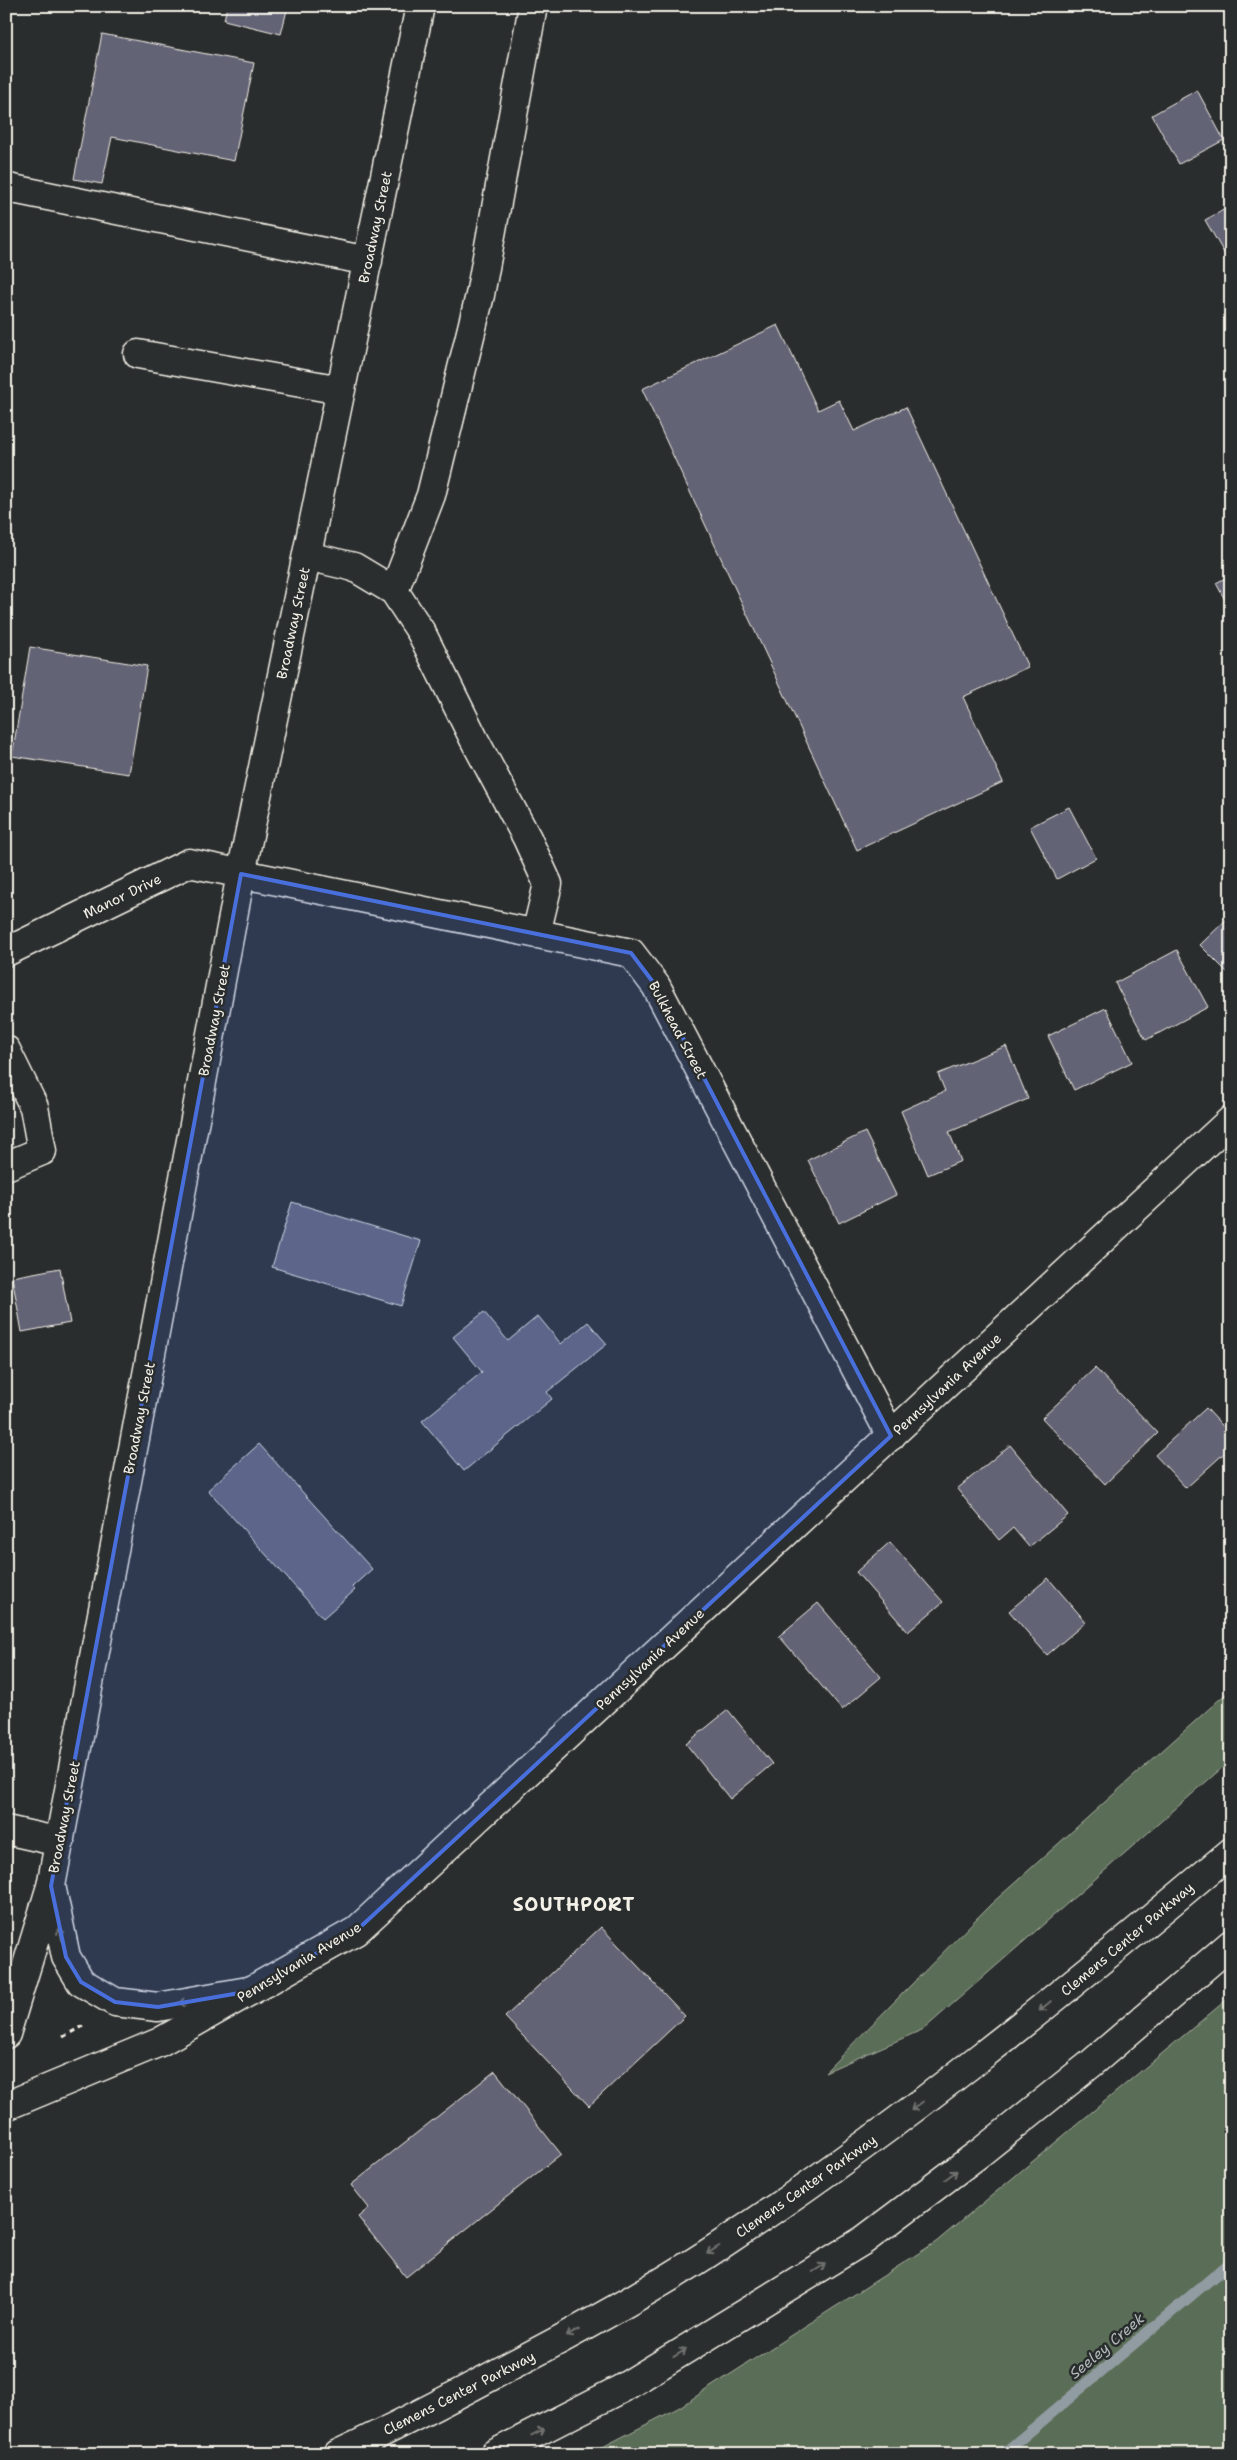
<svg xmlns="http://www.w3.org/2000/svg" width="1237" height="2460" font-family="'Shantell Sans',sans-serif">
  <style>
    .green { fill: #5a6d57; stroke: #a7afa0 }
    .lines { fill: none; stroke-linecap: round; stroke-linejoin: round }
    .stream { stroke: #919ca2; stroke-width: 11 }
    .building { fill: #636476; stroke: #f4f1e8 }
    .minor-casing { stroke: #f4f1e8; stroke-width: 31 }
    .major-casing { stroke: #f4f1e8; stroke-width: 31 }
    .path { stroke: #f4f1e8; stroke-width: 3; stroke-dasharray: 5 4; stroke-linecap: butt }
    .minor { stroke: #2a2d2e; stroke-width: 28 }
    .major { stroke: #2a2d2e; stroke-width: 28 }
    .oneway { stroke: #71726f }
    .marked { fill: #486fdb; fill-opacity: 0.2; stroke: #486fdb; stroke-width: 4; stroke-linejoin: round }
    .labels { text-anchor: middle; stroke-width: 5; stroke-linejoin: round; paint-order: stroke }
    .street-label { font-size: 14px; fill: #f4f1e8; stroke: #2a2d2e }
    .water-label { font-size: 15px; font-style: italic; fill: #b2b9b9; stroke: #2a2d2e }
    .district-label { font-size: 19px; font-weight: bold; letter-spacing: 1px; fill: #f4f1e8; stroke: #2a2d2e }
  </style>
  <rect width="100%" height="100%" fill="#2a2d2e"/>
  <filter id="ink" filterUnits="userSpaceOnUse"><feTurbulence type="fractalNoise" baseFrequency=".02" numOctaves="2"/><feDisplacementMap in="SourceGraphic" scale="10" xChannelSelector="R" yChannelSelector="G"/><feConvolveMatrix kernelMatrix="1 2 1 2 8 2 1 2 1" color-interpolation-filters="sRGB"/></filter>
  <g filter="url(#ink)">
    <path class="green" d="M1231,1689V1760L924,2029L825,2072L990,1905Z
      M1231,1996V2454H589L678,2408L936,2242Z"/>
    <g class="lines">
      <path class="stream" d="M1003,2454L1231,2262"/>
    </g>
    <path class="building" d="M227,6H288L281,34L224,20Z
      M102,34L254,63L234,161L112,137L102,184L74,179Z
      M1197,90L1224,140L1179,164L1152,115Z
      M1231,206V265L1205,220Z
      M778,325L818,410L839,400L854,431L906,407L1028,667L963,697L1003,782L857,850L642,389Z
      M1231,575V611L1216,583Z
      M30,647L147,666L129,774L12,756Z
      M1069,807L1096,858L1057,879L1030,827Z
      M1231,915V976L1200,945Z
      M1177,950L1208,1007L1146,1040L1115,983Z
      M1106,1008L1132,1062L1074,1090L1048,1036Z
      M1006,1046L1028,1099L949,1132L961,1161L928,1175L901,1111L945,1091L938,1074Z
      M865,1132L896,1195L839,1223L808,1160Z
      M292,1202L421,1241L401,1306L272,1267Z
      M60,1268L70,1323L22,1332L12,1277Z
      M484,1312L508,1341L538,1316L561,1344L588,1322L607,1344L547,1392L552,1399L464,1471L422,1421L482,1372L453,1337Z
      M1095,1368L1158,1433L1105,1484L1042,1418Z
      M1206,1408L1231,1435V1447L1186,1488L1155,1455Z
      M259,1444L372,1569L352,1587L355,1590L323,1618L208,1490Z
      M1010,1445L1068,1515L1029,1547L1013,1528L999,1540L957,1489Z
      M890,1542L943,1602L908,1632L856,1572Z
      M1048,1578L1086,1622L1047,1655L1009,1611Z
      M818,1603L881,1677L842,1710L779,1636Z
      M728,1710L772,1764L730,1799L686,1744Z
      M601,1927L685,2016L589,2106L505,2017Z
      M495,2071L561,2154L406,2277L358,2217L369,2208L351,2185Z"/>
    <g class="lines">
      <g class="minor-casing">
        <path id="minor" d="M8,188L368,261
          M138,354L341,390
          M307,556L354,567L394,591L421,632L474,739L527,838L548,884L536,934
          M394,591L431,495L480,295L533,6
          M6,952L189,863L631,953L656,986L891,1436
          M6,1050L34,1107L42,1151L6,1166
          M6,1830L60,1842
          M52,1890L66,1957L81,1982L115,2002L158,2007L248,1991
          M6,2034L51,1886L241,874L420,6"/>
      </g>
      <g class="major-casing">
        <path id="major" d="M6,2106L160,2042L356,1931L1231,1120
          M338,2454C397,2426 455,2396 512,2365C583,2328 653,2290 719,2246C899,2128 1066,1991 1231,1852
          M494,2454L621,2389L864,2240L981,2152L1092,2063L1231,1944"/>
      </g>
      <path class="path" d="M63,2037L86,2024"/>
      <use href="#minor" class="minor"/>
      <use href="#major" class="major"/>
    </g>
    <defs><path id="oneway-shaft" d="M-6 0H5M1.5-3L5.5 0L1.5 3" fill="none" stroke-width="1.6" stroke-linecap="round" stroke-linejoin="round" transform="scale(1.25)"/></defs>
    <g class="oneway">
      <use href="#oneway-shaft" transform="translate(61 1935) rotate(-102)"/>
      <use href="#oneway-shaft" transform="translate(186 2002) rotate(170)"/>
      <use href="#oneway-shaft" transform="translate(1045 2006) rotate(140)"/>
      <use href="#oneway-shaft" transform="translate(917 2106) rotate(143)"/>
      <use href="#oneway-shaft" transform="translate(951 2175) rotate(-37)"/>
      <use href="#oneway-shaft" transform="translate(713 2250) rotate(148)"/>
      <use href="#oneway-shaft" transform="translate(819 2268) rotate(-32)"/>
      <use href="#oneway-shaft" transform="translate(573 2333) rotate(152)"/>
      <use href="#oneway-shaft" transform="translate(680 2353) rotate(-31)"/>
      <use href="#oneway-shaft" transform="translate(538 2432) rotate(-27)"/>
    </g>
  </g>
  <path class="marked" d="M241,874L631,953L656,986L891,1436L356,1931L251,1991L158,2007L115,2002L81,1982L66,1957L51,1886Z"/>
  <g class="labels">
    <g class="street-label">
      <text transform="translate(375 227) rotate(-78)" y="5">Broadway Street</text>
      <text transform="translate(293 623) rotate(-78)" y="5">Broadway Street</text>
      <text transform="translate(122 896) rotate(-26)" y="5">Manor Drive</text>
      <text transform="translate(214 1020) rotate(-79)" y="5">Broadway Street</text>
      <text transform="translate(678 1030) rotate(62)" y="5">Bulkhead Street</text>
      <text transform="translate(947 1384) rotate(-43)" y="5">Pennsylvania Avenue</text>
      <text transform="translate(139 1418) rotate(-79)" y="5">Broadway Street</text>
      <text transform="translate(650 1659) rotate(-43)" y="5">Pennsylvania Avenue</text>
      <text transform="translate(64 1817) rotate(-79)" y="5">Broadway Street</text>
      <text transform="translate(1127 1939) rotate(-40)" y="5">Clemens Center Parkway</text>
      <text transform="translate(299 1962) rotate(-31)" y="5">Pennsylvania Avenue</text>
      <text transform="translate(806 2186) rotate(-35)" y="5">Clemens Center Parkway</text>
      <text transform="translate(459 2393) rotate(-27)" y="5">Clemens Center Parkway</text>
    </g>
    <g class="water-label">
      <text transform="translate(1107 2346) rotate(-40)" y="5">Seeley Creek</text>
    </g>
    <g class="district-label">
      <text x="574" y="1911">SOUTHPORT</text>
    </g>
  </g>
  <rect width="1237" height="2460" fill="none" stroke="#2a2d2e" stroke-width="25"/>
  <rect x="12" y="12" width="1212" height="2435" fill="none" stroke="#f4f1e8" stroke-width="2" filter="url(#ink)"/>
</svg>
